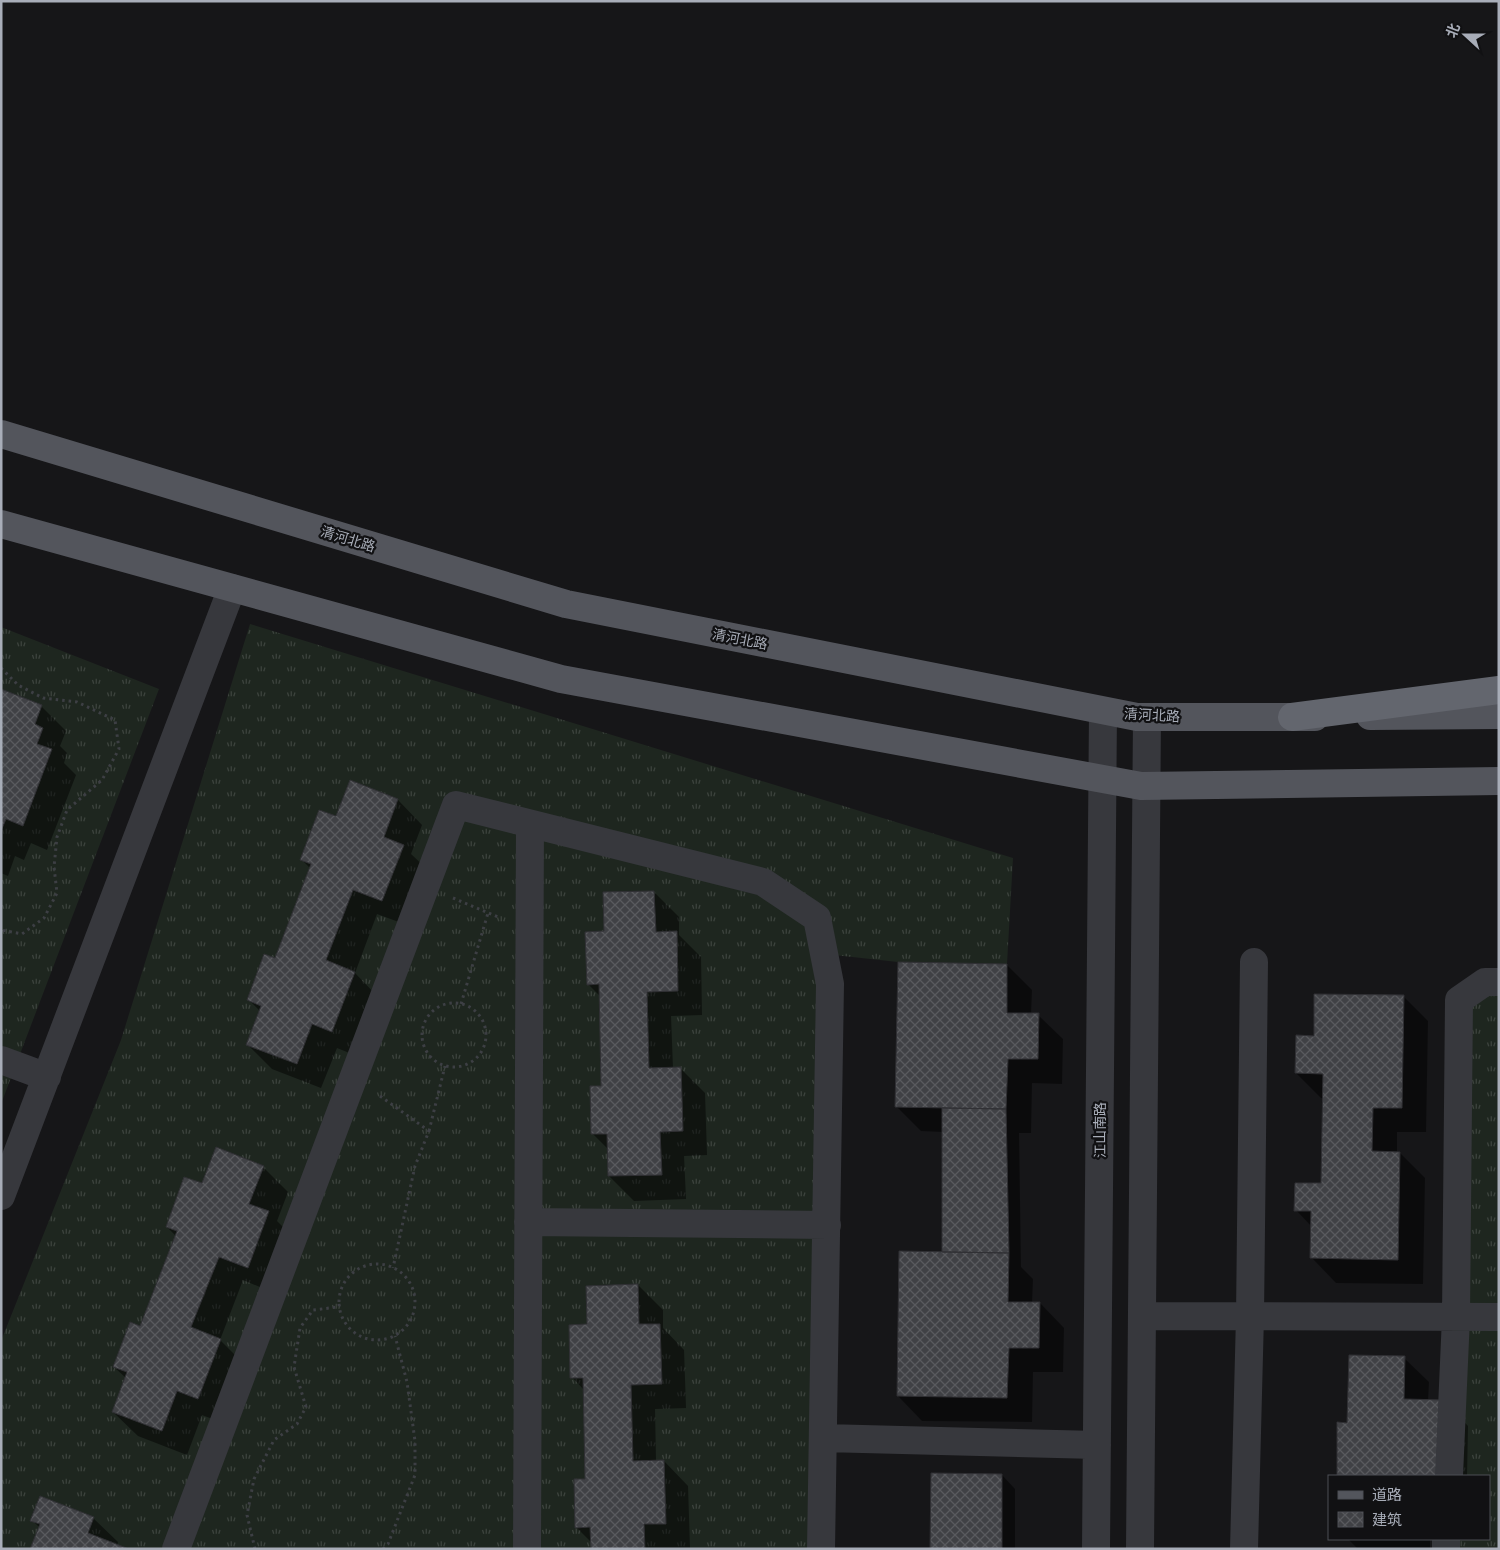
<svg xmlns="http://www.w3.org/2000/svg" width="1500" height="1550" font-family="Ubuntu,'Noto Sans SC',sans-serif">
  <style>
    .grass { fill: url(#grass-tufts) }
    .shadow { fill: #0007 }
    .building { fill: url(#building-cross-hatch); stroke: #303034 }
    .lines { fill: none; stroke-linecap: round; stroke-linejoin: round }
    .path { stroke: #3d3f44; stroke-width: 3; stroke-dasharray: 2.5 4; stroke-linecap: butt }
    .minor { stroke: #37383d; stroke-width: 28 }
    .major { stroke: #53555c; stroke-width: 28 }
    .highway { stroke: #63666e; stroke-width: 28 }
    .labels { text-anchor: middle; stroke-width: 4.5; stroke-linejoin: round; paint-order: stroke }
    .street-label { font-size: 14px; fill: #a8adb8; stroke: #111113 }
  </style>
  <defs>
    <pattern id="grass-tufts" width="24" height="20" patternUnits="userSpaceOnUse" patternTransform="scale(1.25)"><rect width="24" height="20" fill="#1e261f"/><path d="M3 7l-1-3M5 7V3M7 7l1-3M15 17l-1-3M17 17v-4M19 17l1-3" fill="none" stroke="#3c433d"/></pattern>
    <pattern id="building-cross-hatch" width="8" height="8" patternUnits="userSpaceOnUse" patternTransform="scale(1.25)"><rect width="8" height="8" fill="#404145"/><path d="M0 0l8 8M0 8l8-8" fill="none" stroke="#595a5e"/></pattern>
  </defs>
  <rect width="100%" height="100%" fill="#161618"/>
  <path class="grass" d="M250,624L1013,858L1007,964L898,962L825,954L821,1549H1V1341L121,1040Z
    M1,627L159,689L1,1104Z
    M1499,982V1549H1446V1539H1489V1476H1449L1459,1000Z"/>
  <path class="shadow" d="M1,691L41,706L66,731L60,746L67,753L64,763L76,775L47,850L31,843L24,860L15,856L8,876L1,873Z
    M350,782L398,800L422,825L411,854L428,870L407,925L377,914L355,973L379,998L357,1056L337,1048L321,1088L272,1069L247,1044L260,1011L249,1000L276,960L311,869L302,860L337,818Z
    M654,892L679,917V935L701,957L702,1015L671,1016L673,1069L680,1068L705,1093L707,1155L684,1156L686,1199L634,1201L609,1176L608,1149L593,1134L602,1087L600,996L588,984L605,932Z
    M1007,965L1032,990L1031,1014L1038,1015L1063,1039L1062,1084L1032,1083L1031,1133H1019L1021,1267L1033,1279L1032,1303H1040L1064,1328L1063,1372H1033L1032,1422L922,1421L898,1396L943,1253V1132L921,1131L897,1107Z
    M1403,996L1428,1021L1426,1132H1397V1153H1400L1425,1178L1423,1284L1336,1283L1312,1258V1227L1296,1210L1322,1184L1324,1098H1321L1296,1073L1315,1037Z
    M263,1167L288,1192L277,1221L293,1237L272,1292L243,1280L220,1340L245,1365L223,1423L202,1415L187,1455L138,1436L113,1412L126,1378L114,1367L141,1327L176,1236L167,1227L202,1185Z
    M638,1285L663,1310V1328L684,1350L686,1408L655,1409L656,1461H664L688,1486L690,1548L592,1549V1543L576,1527L586,1480L584,1390L572,1377L588,1325Z
    M1404,1358L1429,1382L1428,1401H1444L1468,1426L1467,1476H1339L1349,1424Z
    M1002,1475L1015,1489V1549H932Z
    M93,1518L118,1542L117,1545L40,1528L32,1520Z
    M1348,1539H1430V1549H1358Z"/>
  <path class="building" d="M1,689L42,705L35,724L43,728L37,744L52,749L23,826L6,819L1,831Z
    M350,780L398,799L384,837L404,845L382,901L353,890L326,960L355,972L332,1032L312,1024L297,1064L246,1045L261,1006L247,1000L264,954L275,958L311,864L300,860L319,810L336,816Z
    M654,891L656,932L677,931L678,991L647,992L649,1068L681,1067L683,1131L660,1132L662,1175L608,1176L607,1134H591L590,1086H601L599,984L587,985L585,932L604,931L603,892Z
    M898,962L1007,964V1013H1039L1038,1059H1008L1006,1109L895,1107Z
    M1314,994L1404,995L1402,1108H1373L1372,1151L1400,1152L1398,1260L1310,1258L1311,1211H1294L1295,1183H1321L1323,1074L1295,1073L1296,1035L1314,1036Z
    M942,1108L1006,1109L1009,1253L942,1252Z
    M216,1147L264,1166L249,1204L269,1211L248,1268L219,1257L191,1327L221,1339L198,1399L177,1391L162,1431L112,1412L127,1372L113,1367L130,1322L140,1326L177,1231L166,1227L184,1177L202,1183Z
    M899,1251L1009,1253L1008,1302H1040L1039,1348H1009L1007,1398L897,1396Z
    M638,1284L639,1324H660L662,1384L631,1385L633,1461L664,1460L666,1524H644L645,1549H591L590,1527L575,1528L574,1479H585L583,1378H570L569,1325L587,1324L586,1286Z
    M1349,1355L1405,1356L1404,1399L1444,1400L1443,1476H1337V1422L1347,1423Z
    M931,1473L1002,1474V1549H930Z
    M40,1496L94,1517L88,1533L129,1549H30L40,1524L30,1521Z"/>
  <g class="lines">
    <path class="path" d="M1,668L18,685L43,698L77,702L115,720L119,749L102,780L67,810L57,837L54,867L57,893L44,918L22,934L1,930
      M453,898L498,917
      M422 1035a32 32 0 1 1 64 0a32 32 0 1 1-64 0Z
      M461,1004L488,913
      M380,1096L429,1131L415,1166L393,1268
      M429,1131L445,1066
      M339 1302a38 38 0 1 1 76 0a38 38 0 1 1-76 0Z
      M255,1549L247,1515L254,1479L274,1440L297,1424L306,1407L294,1367L300,1328L313,1310L338,1307
      M383,1549L388,1544L415,1475V1441L407,1382L395,1336"/>
    <path class="minor" d="M1,1060L47,1077
      M1,1196L232,588
      M528,1222L827,1225
      M1142,1316L1499,1317
      M824,1438L1097,1445
      M1449,1476L1456,1317L1459,1000L1485,982H1499
      M176,1549L456,805L763,882L817,918L830,984L821,1549
      M527,1549L530,824
      M1096,1549L1103,711
      M1140,1549L1147,717
      M1244,1549L1250,1316L1254,962
      M1446,1549V1539"/>
    <path class="major" d="M1,434L566,604L1137,717H1315
      M1,524L561,679L1141,786L1499,781
      M1370,716L1499,715"/>
    <path class="highway" d="M1292,717L1499,690"/>
  </g>
  <g class="labels">
    <g class="street-label">
      <text transform="translate(348 539) rotate(17)" y="5">清河北路</text>
      <text transform="translate(740 639) rotate(11)" y="5">清河北路</text>
      <text transform="translate(1152 715) rotate(3)" y="5">清河北路</text>
      <text transform="translate(1100 1130) rotate(-90)" y="5">江山南路</text>
    </g>
  </g>
  <rect width="1500" height="1550" fill="none" stroke="#a8adb8" stroke-width="5"/>
  <rect x="1328" y="1475" width="162" height="65" fill="#111113" stroke="#4d4f55"/>
  <rect x="1338" y="1491" width="25" height="8" fill="#53555c" stroke="#4d4f55"/>
  <text x="1372" y="1500" font-size="15" fill="#a8adb8">道路</text>
  <rect x="1338" y="1512" width="25" height="15" fill="url(#building-cross-hatch)" stroke="#4d4f55"/>
  <text x="1372" y="1525" font-size="15" fill="#a8adb8">建筑</text>
  <g transform="translate(1465 35) rotate(291)" stroke="#111113" stroke-width="4" paint-order="stroke">
  <path d="M0-4L9 19L0 12L-9 19Z" fill="#a8adb8"/>
  <text y="-8" font-size="14" font-weight="bold" text-anchor="middle" fill="#a8adb8">北</text>
  </g>
</svg>
